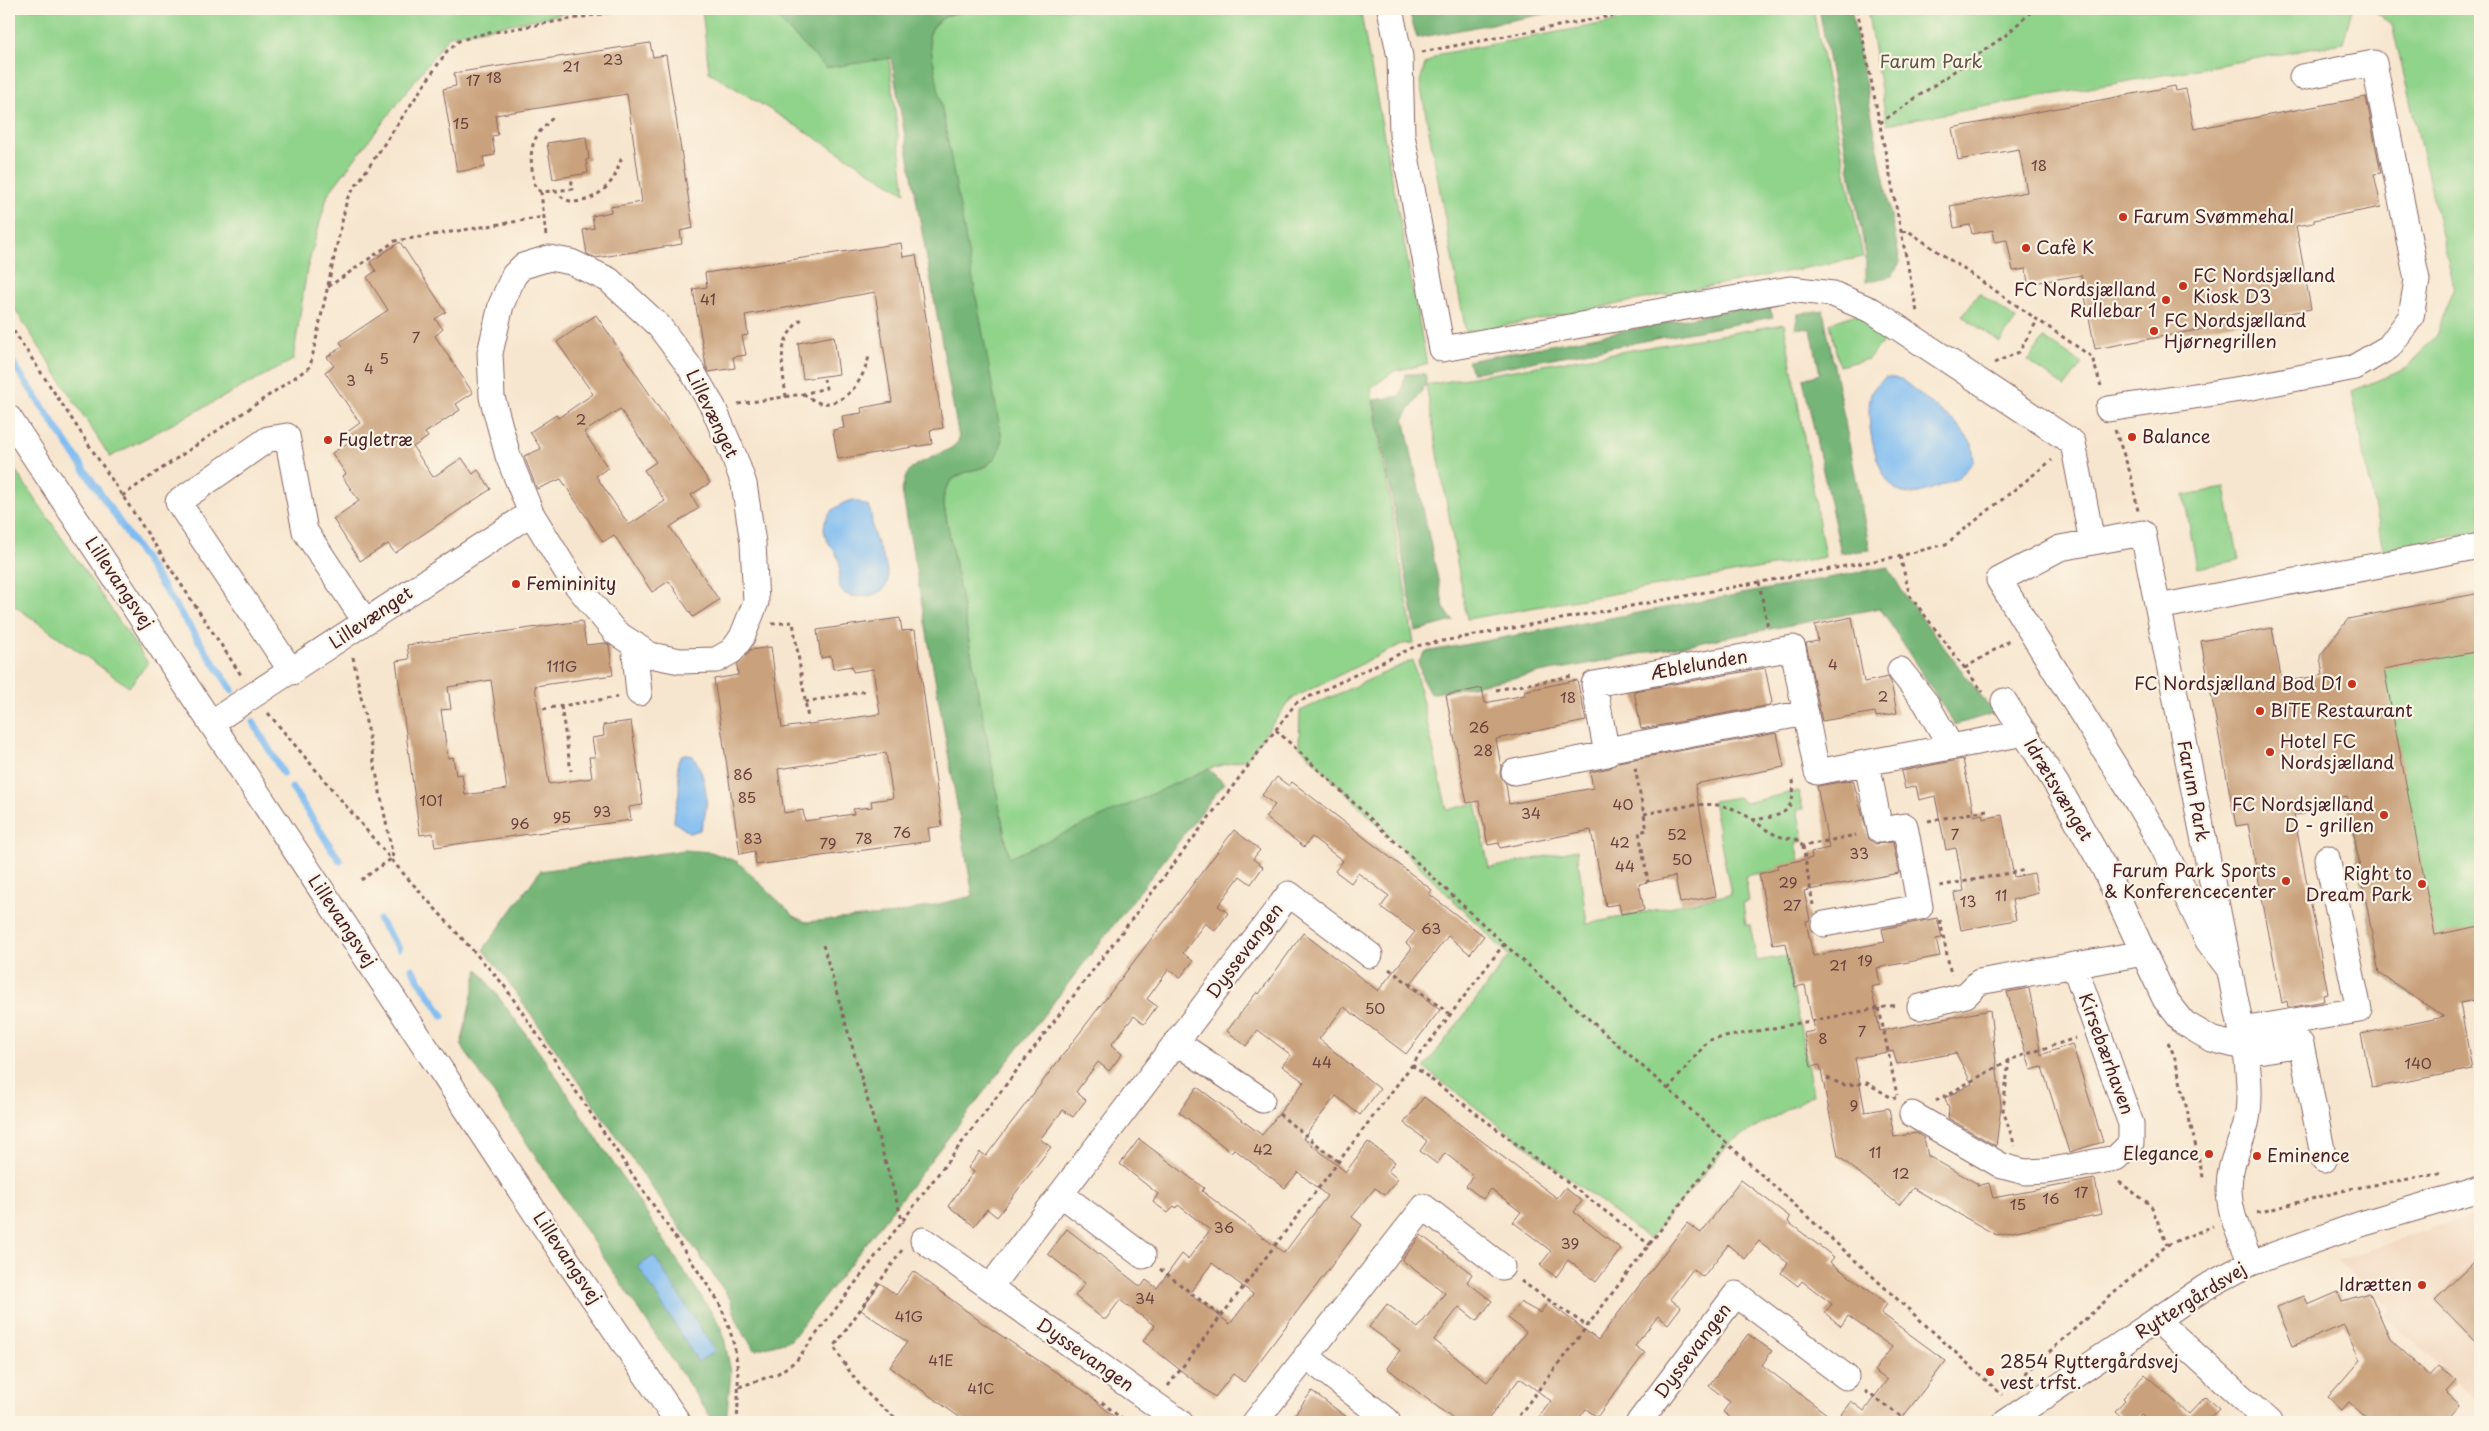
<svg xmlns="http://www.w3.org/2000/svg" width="2489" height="1431" font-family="'Playpen Sans',sans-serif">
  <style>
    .built { fill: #f1d5bd }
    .green { fill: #90d38b; stroke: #6d795b }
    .forest { fill: #74b577; stroke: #5f6a51 }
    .water { fill: #7ebbf1; stroke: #646d8e }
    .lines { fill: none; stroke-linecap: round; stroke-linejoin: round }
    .stream { stroke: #7ebbf1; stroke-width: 7 }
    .building { fill: #c9a17c; fill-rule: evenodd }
    .minor-casing { stroke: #876564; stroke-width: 27 }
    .path { stroke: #876564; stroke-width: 3; stroke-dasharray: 4 4; stroke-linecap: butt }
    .minor { stroke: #fff; stroke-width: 25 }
    .poi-dot { fill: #c8321e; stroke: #fcf5e5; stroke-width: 2 }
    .labels { text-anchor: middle; stroke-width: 4.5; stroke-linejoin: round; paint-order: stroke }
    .number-label { font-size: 15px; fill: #6a403f }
    .park-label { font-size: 18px; fill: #5f5548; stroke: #fcf5e5 }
    .poi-label { font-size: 18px; fill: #4a1f2b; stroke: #fcf5e5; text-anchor: start }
    .street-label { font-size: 18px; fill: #4a1f2b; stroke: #fcf5e5 }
  </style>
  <rect width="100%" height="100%" fill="#fcf5e5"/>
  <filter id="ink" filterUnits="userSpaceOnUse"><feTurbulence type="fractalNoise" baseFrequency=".02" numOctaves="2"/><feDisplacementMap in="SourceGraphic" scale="10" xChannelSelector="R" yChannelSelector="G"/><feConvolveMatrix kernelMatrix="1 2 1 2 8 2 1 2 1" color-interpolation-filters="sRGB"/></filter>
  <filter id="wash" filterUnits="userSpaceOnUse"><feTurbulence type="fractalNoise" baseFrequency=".0096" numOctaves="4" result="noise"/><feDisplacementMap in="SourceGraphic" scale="20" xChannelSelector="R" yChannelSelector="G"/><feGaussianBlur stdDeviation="1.12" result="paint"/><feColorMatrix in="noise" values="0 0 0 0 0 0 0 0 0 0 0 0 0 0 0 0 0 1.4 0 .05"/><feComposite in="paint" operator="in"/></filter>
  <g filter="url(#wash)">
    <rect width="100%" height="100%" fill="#f7e6cf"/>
    <path class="built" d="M2480,1214V1402L2385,1316L2392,1309L2337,1261L2456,1220Z"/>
    <path class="green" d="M9,9H568L567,13L449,36L328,194L307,269L293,360L110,457L9,300Z
      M702,9H883L905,193L709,72Z
      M979,9H1360L1427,364L1394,371L1371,388L1414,643L1402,644L1291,699L1246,759L1208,769L1009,859L943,500C947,475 966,472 988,466L929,37C935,13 958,13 979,9Z
      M1681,9H1813L1863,257L1466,333L1420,82L1425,64L1440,54Z
      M1867,9H2352L2343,43L1887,124Z
      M2372,9H2480V531L2383,550L2352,391L2407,368L2436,335L2454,286L2392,25Z
      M1979,293L2016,319L2000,342L1962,316Z
      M1860,313L1891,333L1868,359L1839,366L1830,323Z
      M1784,324L1825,557L1467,619L1426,385Z
      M2044,338L2082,364L2065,387L2028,361Z
      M9,461L148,663L129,687L9,602Z
      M2225,488L2239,560L2197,568L2184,495Z
      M2480,593V999L2429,1009L2426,996L2415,998L2379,973L2320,656L2348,619Z
      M1413,660L1447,810L1476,803L1489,868L1577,850L1587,924L1731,894L1713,801L1738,797L1745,803L1798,791L1803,809L1797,810L1804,841L1796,843L1801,865L1745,876L1749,901L1743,903L1746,925H1750L1757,961L1787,956L1813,1095L1732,1141L1649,1239L1424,1068L1509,956L1299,746L1300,711Z"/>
    <path class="forest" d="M768,9H979C958,13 935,13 929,37L1002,439C994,487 950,455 943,500L1009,858L1208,769L1224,783L791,1340L755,1350L739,1327L730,1299L502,973L483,950L540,871L684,850L711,852L738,862L794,916L806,922L895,914L973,896L902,490C904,482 905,475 911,469C921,459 958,451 959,438L891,58L826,68Z
      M1437,9H1571L1417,38L1410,14Z
      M1819,9H1851L1900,262L1892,276L1866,282V256Z
      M1768,303L1773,317L1472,373L1468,361Z
      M1823,310L1870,550L1841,553L1803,379L1820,374L1811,329L1795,328L1798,314Z
      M1405,374H1426V384L1404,418L1444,608L1453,621L1416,631L1374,400L1401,396Z
      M1888,567L1905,596L1994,713L1955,725L1880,608L1430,694L1423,681L1418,661L1425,652Z
      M478,969L545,1060L722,1328L731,1372L726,1422H714L461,1045Z"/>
    <path class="water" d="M1886,377L1901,379L1957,424L1972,444L1974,461C1961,477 1956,480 1937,487C1926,491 1913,497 1900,492C1876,481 1864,418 1871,394C1874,386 1880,382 1886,377Z
      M854,500L868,506C874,518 870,524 874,535C881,558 905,590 867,596C860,597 850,597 844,593C833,585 842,572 839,561C837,552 829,546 826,537C818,518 837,503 854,500Z
      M683,754L693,756C707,777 711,807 700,830L690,833L674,822C674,812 677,804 679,794C680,782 677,772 678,761Z
      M654,1256L715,1351L698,1362L638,1266Z"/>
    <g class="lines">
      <path class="stream" d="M9,357L232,690
        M253,722L283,773
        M292,788L340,861
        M379,920L399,948
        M412,969L443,1016"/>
    </g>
    <g id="blocks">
      <path class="building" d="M650,43L653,57L666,55L679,137L693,228L680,231L682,244L596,258L587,254L583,230L594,228L592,216L611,212L610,207L642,202L627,94L495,115L498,135L492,136L495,155L483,157L485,167L457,172L443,89L456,86L454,73Z
        M2175,86L2176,91L2186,89L2194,129L2366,97L2381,173L2374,174L2381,207L2314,220V223L2296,226L2311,309L2095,349L2081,275L2028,284L2026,269L2013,271L2007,240L1995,242L1993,230L1972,234L1970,225L1954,228L1950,206L2027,192L2019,149L1958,160L1952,128Z
        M586,137L589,159L586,160L588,173L553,179L547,143Z
        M400,242L446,312L435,319L443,329L435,336L473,393L456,404L460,410L425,433L428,437L413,447L433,477L462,458L473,474L478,470L491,489L395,553L388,544L360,561L333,519L359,501L342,476L346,474L332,453L351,441L346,433L360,423L325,372L334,366L327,357L343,346L340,342L388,310L367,277L376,271L370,262Z
        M901,243L903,257L916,255L929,337L943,428L930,430L932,444L838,459L833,430L844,428L842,416L862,413L861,408L892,402L875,292L745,315L748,335L742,336L746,355L733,357L735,368L709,372L706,366L693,289L707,287L705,273Z
        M596,315L710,483L691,495L699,508L670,527L719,600L693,617L669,581L652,592L614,535L603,542L561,479L537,489L524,456L541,449L530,432L556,415L558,418L593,394L557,342ZM620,409L656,462L644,470L665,501L629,525L596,476L608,468L584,432Z
        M834,336L839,374L803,379L798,343Z
        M2480,593V651L2384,669L2435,935L2480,926V999L2460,1003L2472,1069L2372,1088L2361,1034L2444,1017L2379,973L2347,796L2306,804L2307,813L2294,815L2328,994L2323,995L2324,1001L2288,1008L2287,1001L2282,1003L2248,824L2236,826L2201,641L2272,628L2282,682L2323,675L2320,656L2348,619Z
        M1852,617L1864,682L1888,677L1891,682L1897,713L1876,717L1875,712L1822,721L1806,643L1818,641L1815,625Z
        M900,618L902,631L915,630L942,826L928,828L930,841L756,865L754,851L740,854L714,679L738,675L737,665L750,650L771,647L782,728L880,714L873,669L853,672L852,666L833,669L831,656L821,658L817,630ZM886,753L893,798L871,801L872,807L853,809L854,814L805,821L803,810L784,813L778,769Z
        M582,621L586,645L606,643L609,645L613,675L535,686L549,784L592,778L589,757H595L592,738L604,736L603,725L631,721L643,805L629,807L631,820L435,847L433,833L420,835L396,661L409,659L407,645ZM491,680L507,789L465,795L462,774L456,775L453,757L448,758L441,710L451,709L448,687Z
        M1765,668L1772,702L1770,705L1641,729L1634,691Z
        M1577,680L1586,721L1496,739L1501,767L1500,775L1506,784L1509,804L1593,788L1590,772L1610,768L1618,762L1777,733L1784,767L1695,784L1716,896L1680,903L1675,876L1639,884L1644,910L1621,914L1619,904L1606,906L1591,830L1500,848L1499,843L1488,845L1479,801L1467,803L1446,695L1482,688L1485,703L1525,695L1524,691Z
        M1963,759L1974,816L1982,814L1983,819L2002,815L2014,877L2034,873L2038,893L2012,900L2016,920L1961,930L1954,893L1964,891L1956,848L1946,850L1935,796L1919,800L1916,786L1905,789L1901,771Z
        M1277,777L1289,786L1292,782L1334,814L1432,890L1429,894L1484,936L1470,954L1448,936L1409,986L1440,1010L1406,1054L1344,1007L1319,1039L1380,1089L1360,1115L1336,1096L1303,1138L1346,1172L1368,1142L1395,1162L1388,1171L1398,1179L1385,1195L1375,1188L1352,1217L1362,1225L1244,1382L1233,1374L1215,1397L1143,1341L1155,1326L1120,1300L1106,1319H1103L1075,1296L1085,1283L1048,1254L1067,1229L1141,1287L1146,1280L1157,1288L1182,1254L1188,1259L1210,1230L1178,1205L1176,1208L1174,1206L1168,1213L1153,1202L1158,1194L1120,1164L1139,1139L1204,1188L1202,1191L1284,1253L1327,1196L1298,1172L1285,1188L1234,1149L1231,1152L1179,1112L1197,1087L1262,1135L1304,1082L1282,1066L1291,1055L1258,1030L1246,1046L1227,1031L1257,992L1259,994L1303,933L1378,991L1412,948L1406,943L1415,932L1381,907L1389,896L1358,873L1351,883L1335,871L1343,861L1312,837L1304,847L1265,817L1275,805L1262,795ZM1212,1263L1253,1294L1230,1324L1189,1294Z
        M1853,780L1869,839L1875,844L1893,842L1899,873L1804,891L1810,920L1806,921L1813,956L1885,942L1882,929L1937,918L1942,938L1936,939L1940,956L1877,968L1880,985L1871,987L1880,1031L1990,1010L2001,1106L1996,1146L1948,1118L1949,1109L1945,1098L1972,1084L1956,1053L1897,1064L1893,1051L1855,1058L1865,1112L1889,1108L1894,1137L1916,1133L1924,1138L1928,1156L1978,1184L1977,1186L1989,1183L1993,1198L2095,1179L2102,1214L1996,1235L1913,1188L1899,1205L1838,1156L1820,1065L1811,1067L1804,1033L1814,1031L1805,985L1795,987L1786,943L1773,945L1759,874L1778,869L1777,865L1812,858L1811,852L1829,848L1817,786Z
        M1234,830L1260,850L1253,859L1263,867L1251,884L1240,876L1218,906L1228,913L1215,931L1205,923L1183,953L1193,961L1180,978L1169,969L1147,999L1157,1006L1144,1024L1134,1016L1111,1045L1122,1054L1109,1071L1098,1062L1076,1092L1086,1100L1073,1117L1063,1110L1040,1139L1051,1147L997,1217L987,1209L974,1226L948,1206L974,1172L968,1168L980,1152L986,1156Z
        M2029,988L2041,1055L2072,1044L2103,1142L2069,1152L2042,1067L2031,1070L2007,992Z
        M1424,1097L1557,1198L1565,1188L1582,1201L1574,1212L1621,1249L1596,1282L1568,1260L1556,1277L1540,1265L1551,1251L1513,1222L1521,1212L1491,1189L1483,1199L1466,1186L1474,1176L1445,1153L1437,1164L1420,1151L1427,1141L1404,1123Z
        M1741,1180L1790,1217L1788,1222L1834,1257L1830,1262L1887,1304L1881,1313L1946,1361L1899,1422H1736L1723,1412L1730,1402L1709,1386L1748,1334L1772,1351L1762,1365L1836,1421L1851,1401L1864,1411L1887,1380L1874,1371L1892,1347L1848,1316L1841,1326L1825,1313L1832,1304L1802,1281L1798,1286L1781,1273L1788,1263L1759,1241L1745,1259L1728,1245L1703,1277L1693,1269L1670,1299L1681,1307L1668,1324L1658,1316L1635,1346L1645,1353L1597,1417L1586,1409L1576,1422H1535L1551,1401L1520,1378L1486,1422H1457L1387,1368L1400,1350L1369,1327L1387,1304L1418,1328L1445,1293L1402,1260L1421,1235L1472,1274L1467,1282L1492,1301L1477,1321L1459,1307L1434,1340L1487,1382L1526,1332L1508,1318L1520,1302L1540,1313L1548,1302L1598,1340L1687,1223L1701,1233Z
        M2480,1256V1346L2435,1300Z
        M913,1271L984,1324L1087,1393L1120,1422H966L890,1367L907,1342L861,1310L880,1283L896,1295Z
        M2338,1292L2342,1301L2370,1293L2390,1339L2430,1376L2439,1366L2456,1381L2446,1392L2460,1405L2445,1422H2371L2349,1402L2342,1410L2328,1397L2360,1360L2344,1325L2293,1346L2277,1307L2304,1296L2308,1305Z
        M2145,1374L2189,1414L2205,1397L2219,1409L2207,1422H2150L2141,1414L2133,1422H2127L2115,1411L2125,1400L2123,1398Z
        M1312,1391L1353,1422H1289Z"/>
    </g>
  </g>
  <g filter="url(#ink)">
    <use href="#blocks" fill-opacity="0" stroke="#876564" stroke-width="1"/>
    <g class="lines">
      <g class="minor-casing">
        <path id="minor" d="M1390,9L1400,57L1402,135L1442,349L1790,289L1833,294L1873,311L2073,443L2092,542
          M549,258L571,262L609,280L659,326L689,366L713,407L734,456L744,484L753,543L756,602L742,637L732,651L716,660L680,661L650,655L615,632L570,577L531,513L508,456L492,397L490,353L501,305L514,275L523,266Z
          M2108,409L2247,388L2355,367L2389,347L2411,317L2417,280L2374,63L2302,77
          M9,418L548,1232L678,1422
          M2158,607L2480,546
          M634,644L639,693
          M1900,670L1926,703L1951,747
          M292,672L178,502L268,439L287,436L305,531L365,621
          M2004,701L2057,785L2104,868L2165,999L2184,1023L2211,1039L2246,1048
          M211,723L531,513
          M1606,750L1806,713
          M1514,772L1607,754L1594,684L1793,648L1817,772L2025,733
          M1824,924L1920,907L1905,826L1880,830L1867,763
          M2229,969L2208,941L2163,847L2137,802L1999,580L2060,548L2143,533L2246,1053C2249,1075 2251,1097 2247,1119C2242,1145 2229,1160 2229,1189C2229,1214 2242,1241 2251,1263
          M1920,1007L1966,995L1979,982L2144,953
          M2242,1030L2359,1010L2327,858
          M1176,1042L1262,1100
          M2246,1053L2301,1044L2324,1160
          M1912,1114L2002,1166L2025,1172L2047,1171L2116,1158L2131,1143V1124L2074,965
          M1061,1194L1143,1256
          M923,1240L1180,1422
          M990,1287L1289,894L1370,955
          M2158,1321L2269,1422
          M1306,1356L1387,1420
          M1255,1422L1424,1207L1502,1267
          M1639,1422L1736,1294L1846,1377
          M2006,1422L2204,1288L2251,1263L2361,1224L2480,1189"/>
      </g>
      <path class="path" d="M1857,9L1917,312
        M1422,52L1648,9
        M1880,123L2006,35L2034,9
        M555,190C571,213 600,198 613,179C617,173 619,164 622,157
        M541,192L535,187C529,154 527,140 554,117
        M1902,232L1908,231L2092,357L2101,386
        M546,235L541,192L573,189L571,178
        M328,287L395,241L544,217
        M9,324L241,675
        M1994,363L2019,352L2037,321
        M803,394C808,396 815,402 820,403C848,406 864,378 869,356
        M786,397C782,363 775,341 804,317
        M738,404L803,394L826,388L824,379
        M2115,430L2131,475L2138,511
        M122,496L310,367L347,199L447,51L459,41L477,35L630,9
        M1900,556L1910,596L1983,692
        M1759,582L1768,628
        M772,624L793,622L808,719
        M353,657L394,862
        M1965,668L2009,641
        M1496,690L1572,676
        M805,702L866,691
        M561,706L571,771
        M543,709L617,697
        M268,713L394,863L503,984L717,1299C739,1344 740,1373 737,1422
        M1276,730L1504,944L1668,1089L2002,1395
        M1635,768L1647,830L1639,832L1648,882
        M1644,814C1674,809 1710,797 1738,811C1760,822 1770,839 1796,839L1803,846L1856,835
        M1752,820C1782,816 1796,814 1793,779
        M1928,821L1987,810
        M1803,846L1813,905
        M361,880L391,859
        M1940,886L2026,870
        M1940,920L1951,975
        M823,945L903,1223
        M1389,969L1451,1015
        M1879,1008L1897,1095
        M2168,1042L2174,1055L2204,1181
        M2009,1060L2003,1110L2015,1146
        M1412,1065L1650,1245
        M1827,1078L1844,1085L1867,1083L1892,1098L1896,1097
        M1668,1089L1709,1040L1896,1005
        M1936,1101L2009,1060L2076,1038
        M1279,1114L1339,1162
        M2119,1182L2151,1205L2167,1245
        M2257,1213L2350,1189L2444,1173
        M1160,1269L1221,1316
        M1521,1281L1587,1326
        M2022,1381L2026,1373L2167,1245L2213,1226
        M1168,1386L1504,944
        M739,1387L777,1374L796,1361L1296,703L1416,646L1900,556L1946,544L2052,460
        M1865,1391L1909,1422
        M1102,1402L1125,1422
        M901,1422C867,1397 856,1383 834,1347L902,1250
        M1514,1422L1726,1144"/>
      <use href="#minor" class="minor"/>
    </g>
  </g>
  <g class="poi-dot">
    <circle cx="2123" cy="217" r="5"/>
    <circle cx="2026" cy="248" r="5"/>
    <circle cx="2183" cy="286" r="5"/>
    <circle cx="2166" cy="300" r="5"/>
    <circle cx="2154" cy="331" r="5"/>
    <circle cx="2132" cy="437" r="5"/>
    <circle cx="328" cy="440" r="5"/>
    <circle cx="516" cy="584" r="5"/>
    <circle cx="2352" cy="684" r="5"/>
    <circle cx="2260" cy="711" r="5"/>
    <circle cx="2270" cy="752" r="5"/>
    <circle cx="2384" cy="815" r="5"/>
    <circle cx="2286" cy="881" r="5"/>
    <circle cx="2422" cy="884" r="5"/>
    <circle cx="2209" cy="1154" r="5"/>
    <circle cx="2257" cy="1156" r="5"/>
    <circle cx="2422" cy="1285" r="5"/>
    <circle cx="1990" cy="1372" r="5"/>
  </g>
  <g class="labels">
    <g class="number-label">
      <text x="613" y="65">23</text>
      <text x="571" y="72">21</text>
      <text x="494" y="83">18</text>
      <text x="473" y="86">17</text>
      <text x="461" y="129">15</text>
      <text x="2039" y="171">18</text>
      <text x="708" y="305">41</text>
      <text x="416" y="343">7</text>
      <text x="384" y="364">5</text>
      <text x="369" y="374">4</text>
      <text x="351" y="386">3</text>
      <text x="581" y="425">2</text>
      <text x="1833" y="670">4</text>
      <text x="562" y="672">111G</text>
      <text x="1883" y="702">2</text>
      <text x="1568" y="703">18</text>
      <text x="1479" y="733">26</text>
      <text x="1483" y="756">28</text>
      <text x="743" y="780">86</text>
      <text x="747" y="803">85</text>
      <text x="431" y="806">101</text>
      <text x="1623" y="810">40</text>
      <text x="602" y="817">93</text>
      <text x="1531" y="819">34</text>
      <text x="562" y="823">95</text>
      <text x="520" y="829">96</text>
      <text x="902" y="838">76</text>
      <text x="1677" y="840">52</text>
      <text x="1955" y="840">7</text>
      <text x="753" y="844">83</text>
      <text x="864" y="844">78</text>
      <text x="1620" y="848">42</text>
      <text x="828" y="849">79</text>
      <text x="1859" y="859">33</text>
      <text x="1682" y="865">50</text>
      <text x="1625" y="872">44</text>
      <text x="1788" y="888">29</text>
      <text x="2001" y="901">11</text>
      <text x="1968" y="907">13</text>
      <text x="1792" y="911">27</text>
      <text x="1431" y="934">63</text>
      <text x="1865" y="966">19</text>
      <text x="1838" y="971">21</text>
      <text x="1375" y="1014">50</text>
      <text x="1862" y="1037">7</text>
      <text x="1823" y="1044">8</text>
      <text x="1322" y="1068">44</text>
      <text x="2418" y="1069">140</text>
      <text x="1854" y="1111">9</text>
      <text x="1263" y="1155">42</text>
      <text x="1875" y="1158">11</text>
      <text x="1901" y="1179">12</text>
      <text x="2081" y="1198">17</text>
      <text x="2051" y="1204">16</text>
      <text x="2018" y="1210">15</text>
      <text x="1224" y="1233">36</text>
      <text x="1570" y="1249">39</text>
      <text x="1145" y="1304">34</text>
      <text x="909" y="1322">41G</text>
      <text x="941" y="1366">41E</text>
      <text x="981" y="1394">41C</text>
    </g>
    <g class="park-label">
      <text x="1931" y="68">Farum Park</text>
    </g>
    <g class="poi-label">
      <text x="2133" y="223">Farum Svømmehal</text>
      <text x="2036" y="254">Cafè K</text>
      <text x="2193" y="282">FC Nordsjælland<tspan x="2193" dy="21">Kiosk D3</tspan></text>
      <text x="2156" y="296" text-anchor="end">FC Nordsjælland<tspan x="2156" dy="21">Rullebar 1</tspan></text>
      <text x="2164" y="327">FC Nordsjælland<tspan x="2164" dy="21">Hjørnegrillen</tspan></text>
      <text x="2142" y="443">Balance</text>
      <text x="338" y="446">Fugletræ</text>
      <text x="526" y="590">Femininity</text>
      <text x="2342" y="690" text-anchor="end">FC Nordsjælland Bod D1</text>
      <text x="2270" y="717">BITE Restaurant</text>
      <text x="2280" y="748">Hotel FC<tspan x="2280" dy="21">Nordsjælland</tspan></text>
      <text x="2374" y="811" text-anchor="end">FC Nordsjælland<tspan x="2374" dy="21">D - grillen</tspan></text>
      <text x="2276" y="877" text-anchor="end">Farum Park Sports<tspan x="2276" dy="21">&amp; Konferencecenter</tspan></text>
      <text x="2412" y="880" text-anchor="end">Right to<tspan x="2412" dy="21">Dream Park</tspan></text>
      <text x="2199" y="1160" text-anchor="end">Elegance</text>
      <text x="2267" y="1162">Eminence</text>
      <text x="2412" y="1291" text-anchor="end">Idrætten</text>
      <text x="2000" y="1368">2854 Ryttergårdsvej<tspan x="2000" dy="21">vest trfst.</tspan></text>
    </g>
    <g class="street-label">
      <text transform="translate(712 414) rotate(64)" y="6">Lillevænget</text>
      <text transform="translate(119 583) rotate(56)" y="6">Lillevangsvej</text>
      <text transform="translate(371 618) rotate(-34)" y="6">Lillevænget</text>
      <text transform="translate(1699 665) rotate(-10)" y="6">Æblelunden</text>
      <text transform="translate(2058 790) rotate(59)" y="6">Idrætsvænget</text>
      <text transform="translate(2193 791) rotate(79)" y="6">Farum Park</text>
      <text transform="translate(342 921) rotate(56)" y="6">Lillevangsvej</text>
      <text transform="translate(1245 951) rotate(-53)" y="6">Dyssevangen</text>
      <text transform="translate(2106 1054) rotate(70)" y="6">Kirsebærhaven</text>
      <text transform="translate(567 1258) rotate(56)" y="6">Lillevangsvej</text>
      <text transform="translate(2191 1301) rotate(-32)" y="6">Ryttergårdsvej</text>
      <text transform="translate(1693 1351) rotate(-53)" y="6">Dyssevangen</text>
      <text transform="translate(1085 1355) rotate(35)" y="6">Dyssevangen</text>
    </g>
  </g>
  <rect width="2489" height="1431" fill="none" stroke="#fcf5e5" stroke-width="30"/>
</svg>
